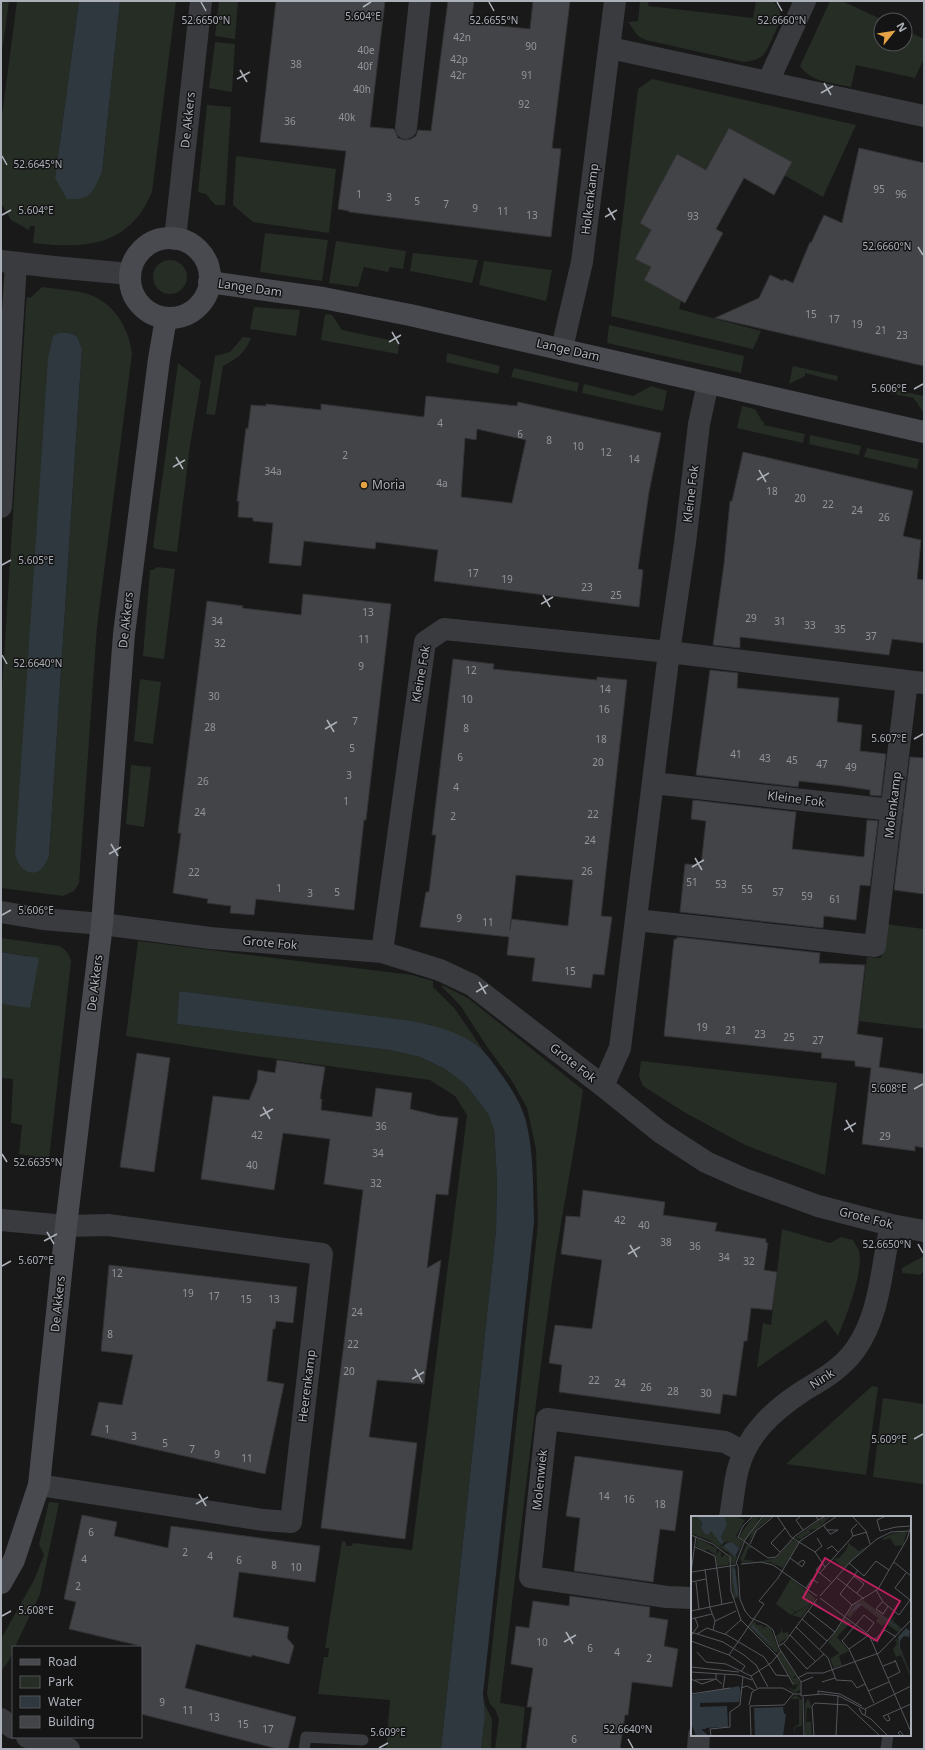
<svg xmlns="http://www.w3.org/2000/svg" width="925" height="1750" font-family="'Noto Sans',sans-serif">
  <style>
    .green { fill: #252d25; fill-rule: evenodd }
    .water { fill: #2f383e }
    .building { fill: #434447; stroke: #333336; fill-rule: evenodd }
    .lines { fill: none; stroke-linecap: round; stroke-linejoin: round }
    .lane { stroke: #3a3b3f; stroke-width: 11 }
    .street { stroke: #3a3b3f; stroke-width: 22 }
    .secondary { stroke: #484a4f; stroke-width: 22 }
    .ticks { fill: none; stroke: #acb1b9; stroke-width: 1.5 }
    .poi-dot { fill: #e6a345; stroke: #141415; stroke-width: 1.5 }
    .labels { text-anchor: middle; stroke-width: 3; stroke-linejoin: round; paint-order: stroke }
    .number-label { font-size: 10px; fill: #92969c }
    .street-label { font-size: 12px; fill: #acb1b9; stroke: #141415 }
    .poi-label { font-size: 12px; fill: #acb1b9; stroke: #141415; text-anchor: start }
    .inset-river { fill: none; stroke: #2f383e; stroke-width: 2 }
    .inset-road { fill: none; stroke: #54565a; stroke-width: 1 }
    .view { fill: #c12060; fill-opacity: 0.15; stroke: #c12060; stroke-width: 2 }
    .inset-edge { fill: none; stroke: #acb1b9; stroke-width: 2 }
    .ticks-label { font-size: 10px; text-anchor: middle; fill: #acb1b9; stroke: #141415; stroke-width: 3; stroke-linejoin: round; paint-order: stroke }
  </style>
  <rect width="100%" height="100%" fill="#19191a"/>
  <path class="green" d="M1,1H9L3,45L1,49Z
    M17,1H79L55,178L102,172L120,1H176L152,192C129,247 85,249 33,243L35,226H30L29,230L11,220L1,203V123Z
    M219,1H238L235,39L215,36Z
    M640,1H649L648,6L753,18L756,1H773C786,13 778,26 772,39C769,45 767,51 762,56C757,60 751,61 744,62L646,40L638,36L628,22L638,21Z
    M830,1H842L883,20H881V44H905V30L924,39V58L915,78L856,65L851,87C833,83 810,82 800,66Z
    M215,42L235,44L232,92L209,88Z
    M652,79L856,125L823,197L784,175L706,170L677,154L640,223L651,230L636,259L651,267L644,280L681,301L679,309L761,331L753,349L611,316L638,89Z
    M207,105L231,107L225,205H215L206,194L198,192Z
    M236,156L336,169L329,233L253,222L233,205Z
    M265,233L328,240L322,281L260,272Z
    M336,241L406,251L403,269L390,267L388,272L364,267L358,287L329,283Z
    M413,253L478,260L472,283L410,271Z
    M153 277a17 17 0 1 1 34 0a17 17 0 1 1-34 0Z
    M484,261L552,270L546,301L479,285Z
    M42,287C56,289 72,290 85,293C113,301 129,327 132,354L97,626L79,883L74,891L63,896L1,888V705L26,305L27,297L30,298ZM59,333H68L77,336L82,349L49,856L45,866Z
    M254,307L300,310L296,336L250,329Z
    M325,314L332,315L342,330L399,342L398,354L321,340Z
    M609,325L744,356L741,373L607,343Z
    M243,337L251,338C244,354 238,358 223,366L215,415L206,414L215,356L230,352Z
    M447,353L500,366L498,374L446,362Z
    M178,363L201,381L190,445L177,552L156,549L153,547Z
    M793,366L838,376L837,381L805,373V376L789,384Z
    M514,368L579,383L577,392L511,377Z
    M584,384L633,396L651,386L667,391L663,411L582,393Z
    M891,389L924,396V414L916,401L914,400V398L890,393Z
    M742,406L755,409L762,421L764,422V425L805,434L803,443L737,428Z
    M810,435L861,446L859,455L809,444Z
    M867,448L919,459L917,469L864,457Z
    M157,567L175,569L164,659L143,656L150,570H153Z
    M140,679L161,682L153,744L134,741Z
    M131,765L151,767L144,827L126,824Z
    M886,924L924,929V1029L859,1021L867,957L881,958Z
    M1,938L59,946C66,949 69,954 71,961L49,1159L19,1154L22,1125L11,1123L13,1079L1,1078V1004L30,1007L29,956L1,952Z
    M138,941L412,975L433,981V987L455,1009L485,1053C472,1040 446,1029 428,1024L179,991L177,1024L390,1050L420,1057L445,1069L466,1085L488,1114L494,1130L497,1180L496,1230L441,1749H386L390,1700L318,1694L324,1657H328L329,1648H325L342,1541L346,1542V1546H352L353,1543L412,1550L467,1115L455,1096L430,1080L235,1053L126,1036Z
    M442,985L468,998L583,1090C574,1156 560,1222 551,1289C532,1427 517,1565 500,1703L525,1707L521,1749H495L499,1719L495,1709L490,1704L487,1694L538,1224L536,1149L527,1108L512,1081L488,1048L460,1005L442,987Z
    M641,1061L837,1083L825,1175L745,1145L684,1112L643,1086L639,1076Z
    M782,1229L830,1243L841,1237L853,1240C855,1244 858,1248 859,1251C864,1271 846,1317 838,1336L826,1320L757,1368L763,1323L771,1325Z
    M924,1256V1271L920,1275L902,1273V1268Z
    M872,1386L878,1387L866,1475L786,1464Z
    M883,1398L924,1404V1484L873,1477Z
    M49,1502L59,1503L40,1594L15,1647H13C13,1656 7,1664 1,1671V1639L34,1580L44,1555L39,1544Z
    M483,1694L485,1705L492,1719L491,1749H481L485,1715Z"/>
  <path class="water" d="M79,1H120L102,172C92,193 92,200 67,199L55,178Z
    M59,333H68L77,336L82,349L81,363L49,856C41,880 21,877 15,854L48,358L53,336Z
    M1,952L39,958L30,1008L1,1004Z
    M179,991L411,1021C435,1025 463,1033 481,1049C490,1057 497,1069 504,1078C513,1091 522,1106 526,1121C534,1154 533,1189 534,1222L483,1694L485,1715L481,1749H441L496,1230L497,1180L494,1130L488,1114L466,1085L445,1069L420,1057L390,1050L177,1024Z"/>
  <path class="building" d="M276,1H385L370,127L394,129L398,138L405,140L411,139L416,136L418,130L431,131L448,1H474L471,23L530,29L533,1H570L552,148L561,149L551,237L349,212V211L338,209L346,151L260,142Z
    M729,128L792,162L774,195L744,178L716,229L723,233L685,303L644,280L651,267L635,259L651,230L640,223L677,154L706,170Z
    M859,148L924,163V366L715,318L759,298L770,275L783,281L784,279L793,283L810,242L811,243L824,215L842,223Z
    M426,396L517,406L518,402L661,433L649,492L638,569L643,570L639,607L434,581L438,550L376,542L375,549L304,541L301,566L269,563L273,523L253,521V518L238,517L239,501H237L246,428L248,429L251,405L266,406V404L321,410V404L424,417ZM477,429L526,440L512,503L461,497L465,438L476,440Z
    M743,452L913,491L903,536L921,540L917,579L924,580V643L892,639L889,655L740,637V648L713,645L724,564L730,501H732Z
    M303,594L391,604L366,820H364L354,910L256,899L254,915L230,913L231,906L207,903L208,899L173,893L181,833H178L207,601L243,606L242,608L301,615Z
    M453,659L494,664L493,669L597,680V677L627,680L601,916L612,917L604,975L593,974L591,988L532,981L535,958L507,955L509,937L420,927L426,892H429L436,835H432ZM516,875L573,880L568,926L511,919L510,930Z
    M710,670L738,673L737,688L839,698L837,722L862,725L860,751L886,754L881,796L870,795V790L843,786L799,781L798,787L696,775Z
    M910,757L924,758V894L894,890Z
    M693,800L796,812L792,849L864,857L867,820L878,821L870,886L860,885L856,920L824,916L823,928L680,912L685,864L701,865L706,821L691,819Z
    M677,937L820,953L819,963L865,965L857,1034L883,1038L879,1067L924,1074V1148L915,1146V1151L862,1144L871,1068L855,1066V1061L821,1058L822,1053L664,1036L674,939H677Z
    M137,1053L170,1058L154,1172L120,1167Z
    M277,1060L325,1067L320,1099H322L321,1110L372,1117L376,1088L412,1093L410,1109L439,1116L458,1118L448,1195L436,1194L427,1268L441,1260L424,1384L377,1380L369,1437L417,1443L405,1539L321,1528L363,1190L324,1184L330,1139L283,1133L274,1190L201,1179L213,1096L249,1100L257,1081L258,1070L275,1073Z
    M583,1190L665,1202L663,1215L717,1223L715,1231L766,1239V1243H768L764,1270L777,1272L772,1310L751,1308L747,1341H744L736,1396L723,1394L720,1414L559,1392L562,1365L549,1363L555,1325L592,1329L602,1260L561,1254L566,1216L580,1217Z
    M109,1265L297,1287L293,1323L276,1321L275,1329H273L267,1381L284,1384L265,1474L91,1435L99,1402L122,1405L133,1355L101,1351Z
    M575,1456L683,1471L675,1531L660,1529L653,1582L574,1571L580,1518L566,1516Z
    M82,1515L117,1522L114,1536L168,1548L171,1526L320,1546L315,1582L239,1572L233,1617L289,1627L287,1638L294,1646L289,1664L252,1655L251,1657L196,1644L185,1688L296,1717L288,1749H278L141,1714V1646L69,1629L76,1602L64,1599Z
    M570,1596L650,1607L649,1617L668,1620L664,1646L678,1649L672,1687L632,1682L628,1715H625L620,1749H526L532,1707H527L533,1668L511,1664L516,1626L529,1628L533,1601L569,1606Z"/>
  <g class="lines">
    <path class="lane" d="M304,1749L306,1737L363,1740
      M886,1749L888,1735"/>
    <path class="street" d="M610,48L924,116
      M768,82L805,1
      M406,128L420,1
      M175,239L201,1
      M1,261L54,267L130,274
      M562,348L582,262L615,1
      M1,507L16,263
      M653,783L892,810
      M1,912L43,919L102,924L210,938L382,952L440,970L472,985L603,1086L660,1132L706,1162L744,1179L818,1206L891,1225L924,1231
      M636,920L875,946L907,681L924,683
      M382,952L425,642L444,629L669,652L907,681
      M603,1086L620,1048L669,652L685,543L699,424L708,383
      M1,1220L66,1226L108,1225L322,1254L291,1522L263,1520L39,1485
      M730,1517C733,1501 734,1484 738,1469C747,1434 774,1410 803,1391C823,1379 841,1369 855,1350C881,1314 881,1267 891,1225
      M692,1598L667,1597L530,1577L547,1419L725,1442L744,1452
      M1,1719L13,1728
      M27,1737L69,1749
      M698,1749L699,1735"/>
    <path class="secondary" d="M130 278a40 40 0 1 1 80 0a40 40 0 1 1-80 0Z
      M209,282L323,298L410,315L924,432
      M1,1583L14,1560L39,1485L66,1226L102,924L124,634L159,359L166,318"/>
  </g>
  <path class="ticks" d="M201,2L206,11M489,2L494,11M777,2L782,11M363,7L371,2M240,70L247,82M237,79L250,72M824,83L831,95M821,93L833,86M2,156L7,165M608,208L615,220M2,215L11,210M605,217L617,210M918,247L923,255M392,332L399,344M389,342L401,335M914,389L923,384M176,457L183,469M173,467L185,460M759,470L766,482M757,480L769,473M2,565L11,560M543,595L550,607M541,604L553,597M2,655L7,664M327,720L334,732M325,729L337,722M914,739L923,734M111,844L118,856M109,854L121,847M695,858L702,870M692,867L704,860M2,915L11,910M479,982L486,994M476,992L488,985M914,1089L923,1084M263,1107L270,1119M260,1116L273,1109M846,1120L853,1132M844,1130L856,1123M2,1154L7,1162M47,1232L54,1244M44,1241L57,1234M918,1244L923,1253M630,1245L637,1257M628,1254L640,1247M2,1266L11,1261M415,1369L422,1382M412,1379L424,1372M914,1439L923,1434M199,1494L206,1506M196,1504L208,1497M2,1616L11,1611M566,1632L573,1644M564,1642L576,1635M628,1739L633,1748M379,1748L388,1743"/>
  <circle class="poi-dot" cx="364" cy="485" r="4"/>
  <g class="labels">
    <g class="number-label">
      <text x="462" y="41">42n</text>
      <text x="531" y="50">90</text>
      <text x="366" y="54">40e</text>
      <text x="459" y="63">42p</text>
      <text x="296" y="68">38</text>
      <text x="365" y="70">40f</text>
      <text x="458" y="79">42r</text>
      <text x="527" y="79">91</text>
      <text x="362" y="93">40h</text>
      <text x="524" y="108">92</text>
      <text x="347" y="121">40k</text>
      <text x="290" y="125">36</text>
      <text x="879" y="193">95</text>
      <text x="359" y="198">1</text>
      <text x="901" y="198">96</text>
      <text x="389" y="201">3</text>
      <text x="417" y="205">5</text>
      <text x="446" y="208">7</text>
      <text x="475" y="212">9</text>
      <text x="503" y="215">11</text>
      <text x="532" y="219">13</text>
      <text x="693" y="220">93</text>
      <text x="811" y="318">15</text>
      <text x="834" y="323">17</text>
      <text x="857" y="328">19</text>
      <text x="881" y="334">21</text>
      <text x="902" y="339">23</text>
      <text x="440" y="427">4</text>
      <text x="520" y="438">6</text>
      <text x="549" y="444">8</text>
      <text x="578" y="450">10</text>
      <text x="606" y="456">12</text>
      <text x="345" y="459">2</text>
      <text x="634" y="463">14</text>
      <text x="273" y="475">34a</text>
      <text x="442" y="487">4a</text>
      <text x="772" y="495">18</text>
      <text x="800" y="502">20</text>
      <text x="828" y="508">22</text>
      <text x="857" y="514">24</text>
      <text x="884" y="521">26</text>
      <text x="473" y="577">17</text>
      <text x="507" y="583">19</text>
      <text x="587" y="591">23</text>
      <text x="616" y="599">25</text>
      <text x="368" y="616">13</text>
      <text x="751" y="622">29</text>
      <text x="217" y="625">34</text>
      <text x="780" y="625">31</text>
      <text x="810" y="629">33</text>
      <text x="840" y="633">35</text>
      <text x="871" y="640">37</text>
      <text x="364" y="643">11</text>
      <text x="220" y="647">32</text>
      <text x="361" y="670">9</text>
      <text x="471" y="674">12</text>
      <text x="605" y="693">14</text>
      <text x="214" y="700">30</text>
      <text x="467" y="703">10</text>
      <text x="604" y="713">16</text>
      <text x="355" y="725">7</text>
      <text x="210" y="731">28</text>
      <text x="466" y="732">8</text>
      <text x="601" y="743">18</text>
      <text x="352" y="752">5</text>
      <text x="736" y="758">41</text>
      <text x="460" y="761">6</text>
      <text x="765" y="762">43</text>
      <text x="792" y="764">45</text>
      <text x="598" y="766">20</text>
      <text x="822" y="768">47</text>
      <text x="851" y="771">49</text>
      <text x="349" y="779">3</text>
      <text x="203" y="785">26</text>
      <text x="456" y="791">4</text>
      <text x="346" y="805">1</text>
      <text x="200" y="816">24</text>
      <text x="593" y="818">22</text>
      <text x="453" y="820">2</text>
      <text x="590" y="844">24</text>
      <text x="587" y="875">26</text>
      <text x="194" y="876">22</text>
      <text x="692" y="886">51</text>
      <text x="721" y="888">53</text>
      <text x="279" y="892">1</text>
      <text x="747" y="893">55</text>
      <text x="337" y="896">5</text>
      <text x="778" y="896">57</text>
      <text x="310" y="897">3</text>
      <text x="807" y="900">59</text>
      <text x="835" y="903">61</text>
      <text x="459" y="922">9</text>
      <text x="488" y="926">11</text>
      <text x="570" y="975">15</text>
      <text x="702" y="1031">19</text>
      <text x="731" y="1034">21</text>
      <text x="760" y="1038">23</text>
      <text x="789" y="1041">25</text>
      <text x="818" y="1044">27</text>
      <text x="381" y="1130">36</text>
      <text x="257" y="1139">42</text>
      <text x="885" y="1140">29</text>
      <text x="378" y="1157">34</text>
      <text x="252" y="1169">40</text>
      <text x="376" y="1187">32</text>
      <text x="620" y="1224">42</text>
      <text x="644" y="1229">40</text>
      <text x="666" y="1246">38</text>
      <text x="695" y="1250">36</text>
      <text x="724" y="1261">34</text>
      <text x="749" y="1265">32</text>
      <text x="117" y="1277">12</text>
      <text x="188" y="1297">19</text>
      <text x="214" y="1300">17</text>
      <text x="246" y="1303">15</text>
      <text x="274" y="1303">13</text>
      <text x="357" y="1316">24</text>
      <text x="110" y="1338">8</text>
      <text x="353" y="1348">22</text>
      <text x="349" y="1375">20</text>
      <text x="594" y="1384">22</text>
      <text x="620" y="1387">24</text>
      <text x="646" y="1391">26</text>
      <text x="673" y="1395">28</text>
      <text x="706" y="1397">30</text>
      <text x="107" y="1433">1</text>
      <text x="134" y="1440">3</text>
      <text x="165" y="1447">5</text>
      <text x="192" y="1453">7</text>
      <text x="217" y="1458">9</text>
      <text x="247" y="1462">11</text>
      <text x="604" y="1500">14</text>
      <text x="629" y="1503">16</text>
      <text x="660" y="1508">18</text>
      <text x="91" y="1536">6</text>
      <text x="185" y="1556">2</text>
      <text x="210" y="1560">4</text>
      <text x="84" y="1563">4</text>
      <text x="239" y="1564">6</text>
      <text x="274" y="1569">8</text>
      <text x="296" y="1571">10</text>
      <text x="78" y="1590">2</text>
      <text x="542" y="1646">10</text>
      <text x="590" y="1652">6</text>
      <text x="617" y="1656">4</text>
      <text x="649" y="1662">2</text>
      <text x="162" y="1706">9</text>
      <text x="188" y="1714">11</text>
      <text x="214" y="1721">13</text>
      <text x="243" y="1728">15</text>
      <text x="268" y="1733">17</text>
      <text x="574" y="1743">6</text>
    </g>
    <g class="street-label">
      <text transform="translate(188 120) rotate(-84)" y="4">De Akkers</text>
      <text transform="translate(590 199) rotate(-83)" y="4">Holkenkamp</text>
      <text transform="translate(250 288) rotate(8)" y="4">Lange Dam</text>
      <text transform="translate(568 350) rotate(13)" y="4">Lange Dam</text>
      <text transform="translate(691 494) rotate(-83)" y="4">Kleine Fok</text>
      <text transform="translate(126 620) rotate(-84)" y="4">De Akkers</text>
      <text transform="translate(421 674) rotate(-80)" y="4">Kleine Fok</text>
      <text transform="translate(796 799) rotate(7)" y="4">Kleine Fok</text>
      <text transform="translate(893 805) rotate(-83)" y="4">Molenkamp</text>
      <text transform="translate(270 943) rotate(5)" y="4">Grote Fok</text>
      <text transform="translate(95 983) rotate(-83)" y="4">De Akkers</text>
      <text transform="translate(573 1063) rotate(38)" y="4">Grote Fok</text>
      <text transform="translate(866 1218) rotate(14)" y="4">Grote Fok</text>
      <text transform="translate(58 1304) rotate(-84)" y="4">De Akkers</text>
      <text transform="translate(822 1379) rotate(-33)" y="4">Nink</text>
      <text transform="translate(307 1386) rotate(-83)" y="4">Heerenkamp</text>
      <text transform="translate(540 1480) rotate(-84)" y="4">Molenwiek</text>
    </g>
    <g class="poi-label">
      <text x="372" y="489">Moria</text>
    </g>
  </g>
  <g transform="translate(691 1516)">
    <rect width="220" height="220" fill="#19191a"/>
    <path d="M0,0H4L11,6L10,12L13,17L20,15L32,28L28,31L18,24L1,18ZM34,0H45L54,4L45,20L52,26L43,48L40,47L38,37L28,31L33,29L42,40H46L51,26L48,32L41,26L34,28L38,25L33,27L30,21L36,9ZM62,0H69L65,6L71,0L54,25L48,21ZM73,0H82L68,10L57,27L61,16ZM139,0L131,9L129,4L130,10L126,13L117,14L120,16L110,22L113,20L111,23L104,22L128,4ZM216,15L212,29L204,30L199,22L193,24L192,22L200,18ZM6,22L29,34L26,33L25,39L28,35H29L33,37L30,36V42L34,38L39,43L37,49L26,50L25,39L16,33L15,35L5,30ZM101,24L108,26L92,52L79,46H67L85,42ZM157,27L168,35L177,29L153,52L142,43L148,42L156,33ZM56,28L61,32L57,33L53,44L65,45L52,47L49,43ZM44,50L48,81L42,83L40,51ZM100,62L124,82L123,86L105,96L99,92L104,96L100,99L85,88ZM172,84L196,102L201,104L205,99L202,105L211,113L207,116L194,107L191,110L185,105L187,102L170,89L159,102L155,99L164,87ZM172,87L207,111L206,112L172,88L167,90L160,99L166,88ZM120,88L110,102L101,99ZM153,102L162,108H158L146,121L158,135L148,140L151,149L143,152L139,143L148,137L137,126ZM62,104L66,109L73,110L70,113L76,110L80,113L88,135L85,137L58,111ZM90,111L92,117L97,116L98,120L88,128L85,120L90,116ZM206,122L208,131L220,159V162L210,139L205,141L202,133L206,128L204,124ZM90,136L105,160L102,161L103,163L106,161L108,165L110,173L104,177L96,171L104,174L107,168L101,170L102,166L86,139ZM104,179L111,184V210L104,211L103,220V211L108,208V183H100ZM117,182L120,189V192H116L115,206H120L121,220H114V188Z" fill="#252d25" fill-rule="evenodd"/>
    <path d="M4,0H34L36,9L30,21L33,27L30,28L20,15L17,19L13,17L10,12L11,6ZM41,26L48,32L51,27L44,41L33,31L34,28ZM44,52L47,79L45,80L42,65L41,53ZM172,87L207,111L206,112L172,88L158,98L166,88ZM62,109L64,111L85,133L60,111ZM215,112L219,115L218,121L213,120L209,125V131L220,159L208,131L207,121ZM48,170L50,176L48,186L9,187V191L36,190L37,211L12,212L11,214L18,220H5L0,207V179ZM92,191L93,198H95L92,220H64L63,192Z" fill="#2f383e"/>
    <path class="inset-river" d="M11,220L8,212H15"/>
    <path class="inset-road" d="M62,0L52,10L47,21L77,42L85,41L104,20L127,4M86,0L100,21L124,36L134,51M110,0L105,4L112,14M125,0L127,4L135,0M161,0L175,15L179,28M195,0L186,4L189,15L205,11L220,10M133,9V10L139,18H140L147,14H136M0,19L22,28L39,41L40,75L50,104L86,140L102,168M162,20L160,14L166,8M59,28L65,15L83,0M4,31L24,40L31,89M136,33L141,30L147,36M89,36L80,27L94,12M124,36L131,30L126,22M99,42L110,50L111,51L114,46L112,44L106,48M203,46L220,60M131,47L125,54L140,66M158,47L173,60L185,45L198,54M50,48L70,46L82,49L126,80M47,50L49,83L54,95L60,102L76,109L82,114L88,132L110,166V180L131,178L148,180L175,194L174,199M47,50L45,47L54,24L72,0M14,53L19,92L24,105M1,56L45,49M0,57L5,20M129,57L162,20L176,16M145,61L173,83M0,66L15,63M5,66L8,94M115,72L121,63L127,67M185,74L192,86L208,99L219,84L204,72L215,57M166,77L173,68L163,60L167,54M129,80L160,45L186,23L200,16L219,15M129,82L178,119L220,216M191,86L185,93L192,98L197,90M123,87L150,105M161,89L149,78L163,60M0,95L42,86M117,95L144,116M0,103L21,98M111,103L136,125M105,111L137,142L145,164L161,165L166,172L174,168M22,114L24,105L45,95M0,116L32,126L53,139L65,149L77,171M176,116L183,107L173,99L151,125L158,133L183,187M6,118L16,112L36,119L73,141L85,159L97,160M34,118L50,104M99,119L124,145M0,120L7,110L4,102M0,125L38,139L54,150L50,156M182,125L194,114L205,121M93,128L116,153L133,138M87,130L93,127L126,83M129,133L144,116L161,89L187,73L216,23L220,10M158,133L178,119M6,136L15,146L35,148L60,160M38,139L73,88L68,85L87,62L109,25L146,0M192,150L205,145M0,151L48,156M0,156L47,159L61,164M25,158V163L31,168M60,160L80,147L90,135M60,160L66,172M107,162L116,157H132L188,137L220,104M197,162L209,156L204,144M0,163L11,168L25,163M4,164L23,163M110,166L122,161M131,166L144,162M50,172L56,170L63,174M32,173L34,159M177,175L198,166M0,178L39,172M127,178V175L149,178L171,190M112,181L113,220M58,189L61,176L68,172H92L103,178H110M59,190L93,189L102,178M59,190L60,220M168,192L171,198L180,203L197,220M174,193L220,170M197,199L199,204L196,205L192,200L195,199L220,188M20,220L19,213L39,211V196L49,189L52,161M123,220L121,190L124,187L156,189L189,220M145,220L147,180M210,220L207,217L209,215L213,220"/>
    <path class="view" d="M134,42L209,85L186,125L112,82Z"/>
    <rect width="220" height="220" class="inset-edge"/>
  </g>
  <g class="ticks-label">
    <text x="363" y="20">5.604°E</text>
    <text x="206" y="24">52.6650°N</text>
    <text x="494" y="24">52.6655°N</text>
    <text x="782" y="24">52.6660°N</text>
    <text x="38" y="168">52.6645°N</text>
    <text x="36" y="214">5.604°E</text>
    <text x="887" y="250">52.6660°N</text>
    <text x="889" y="392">5.606°E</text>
    <text x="36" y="564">5.605°E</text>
    <text x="38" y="667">52.6640°N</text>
    <text x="889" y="742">5.607°E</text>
    <text x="36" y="914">5.606°E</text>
    <text x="889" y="1092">5.608°E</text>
    <text x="38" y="1166">52.6635°N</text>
    <text x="887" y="1248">52.6650°N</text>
    <text x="36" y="1264">5.607°E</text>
    <text x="889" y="1443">5.609°E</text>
    <text x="36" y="1614">5.608°E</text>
    <text x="628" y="1733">52.6640°N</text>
    <text x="388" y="1736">5.609°E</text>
  </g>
  <rect width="925" height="1750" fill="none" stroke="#acb1b9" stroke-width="4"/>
  <rect x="12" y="1646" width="130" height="92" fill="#141415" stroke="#515357"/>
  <rect x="20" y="1659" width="20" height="6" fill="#484a4f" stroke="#515357"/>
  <text x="48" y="1666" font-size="12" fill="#acb1b9">Road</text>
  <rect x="20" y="1676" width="20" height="12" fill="#252d25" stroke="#515357"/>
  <text x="48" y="1686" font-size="12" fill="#acb1b9">Park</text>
  <rect x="20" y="1696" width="20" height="12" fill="#2f383e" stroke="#515357"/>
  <text x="48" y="1706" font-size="12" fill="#acb1b9">Water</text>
  <rect x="20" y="1716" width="20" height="12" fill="#434447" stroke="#515357"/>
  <text x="48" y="1726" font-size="12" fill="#acb1b9">Building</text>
  <g transform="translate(893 32) rotate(60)"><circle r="19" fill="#141415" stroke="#515357"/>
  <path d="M0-3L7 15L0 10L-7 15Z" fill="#e6a345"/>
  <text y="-6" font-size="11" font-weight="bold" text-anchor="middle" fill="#acb1b9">N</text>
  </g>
</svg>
